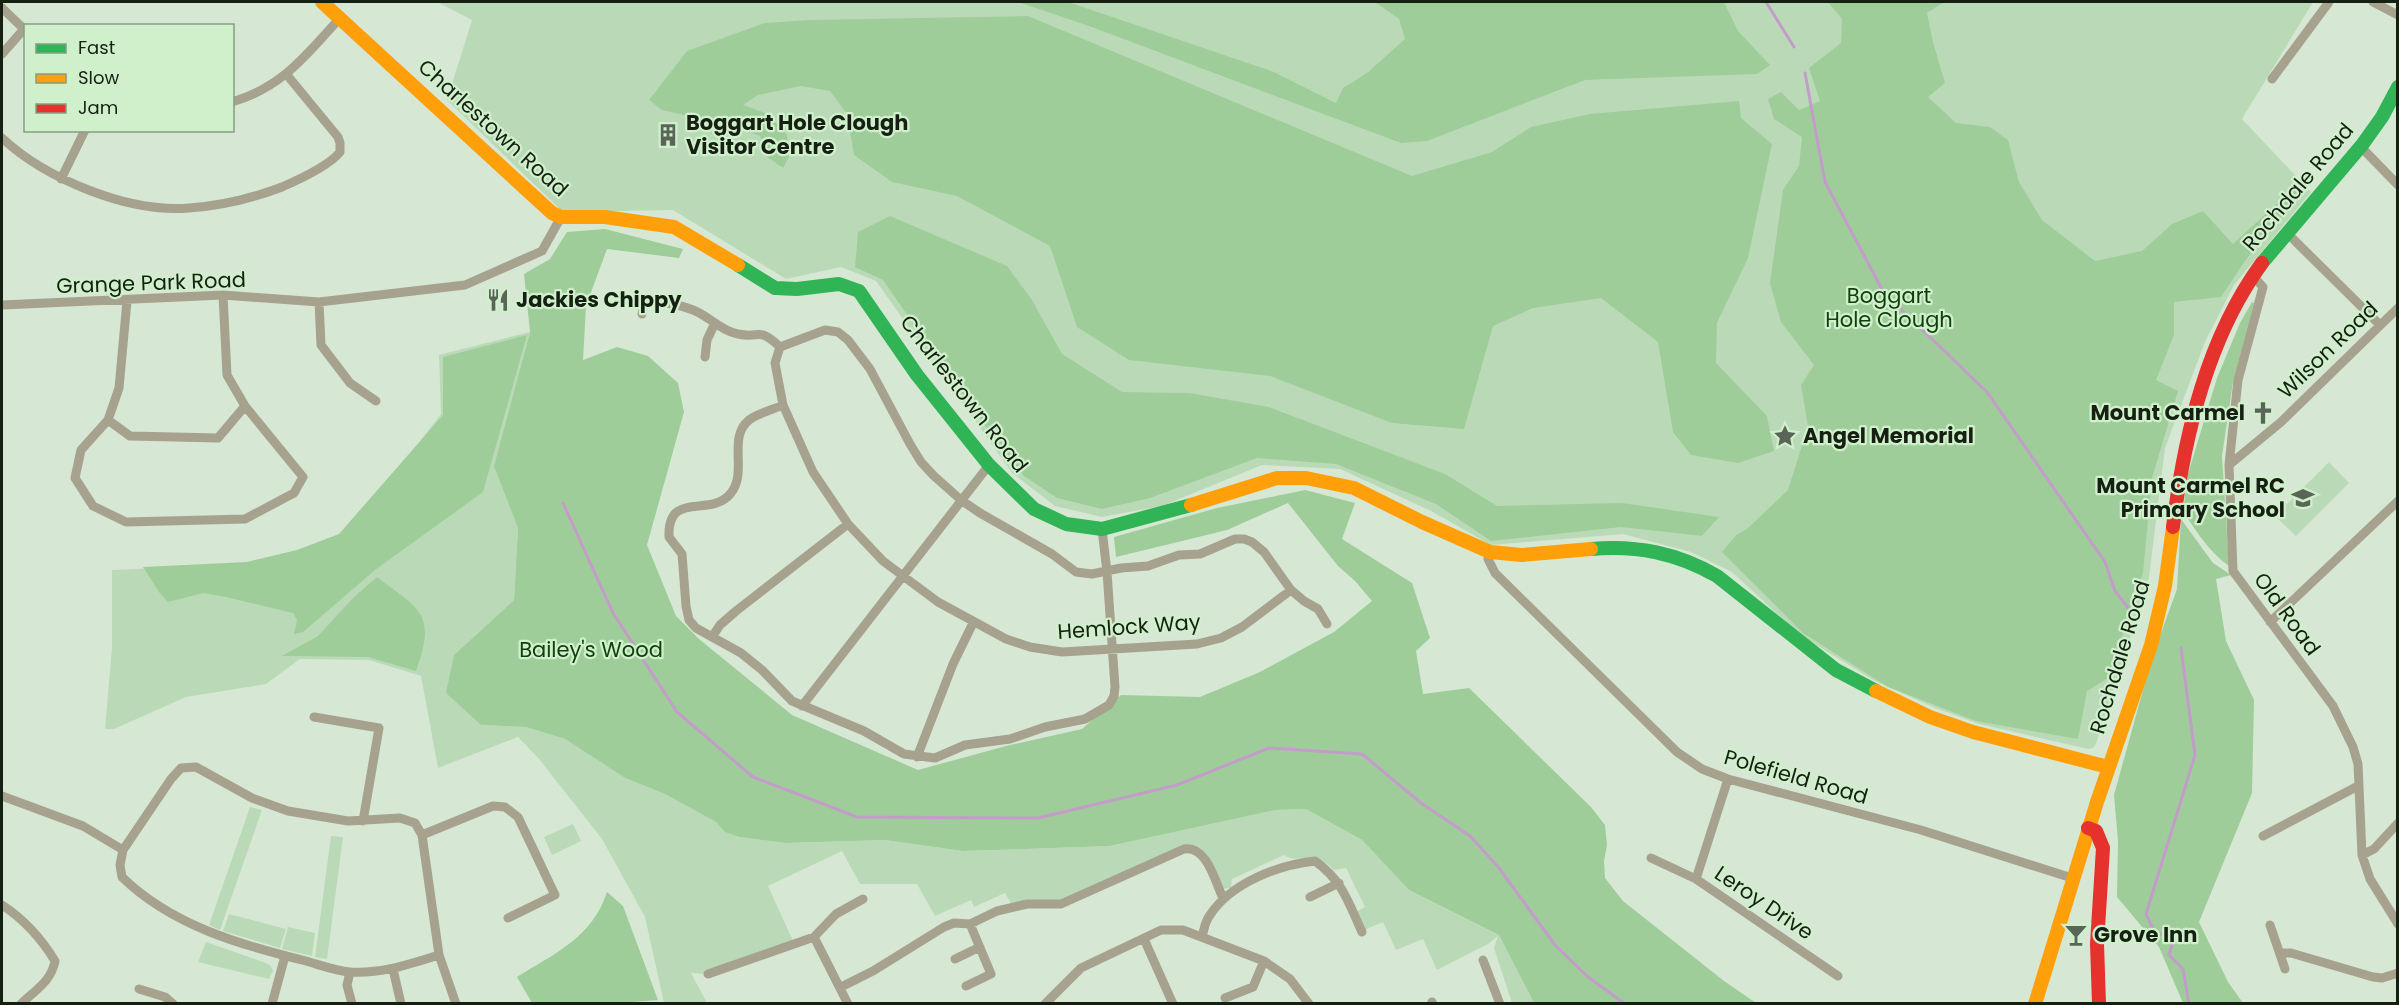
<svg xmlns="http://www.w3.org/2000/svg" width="2399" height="1005" font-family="Poppins,sans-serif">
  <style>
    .green { fill: #badab7 }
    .forest { fill: #9ecd9a }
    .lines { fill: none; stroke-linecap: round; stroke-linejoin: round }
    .stream { stroke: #c49cca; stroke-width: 3 }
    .street { stroke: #a6a28e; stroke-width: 9 }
    .fast { stroke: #30b455; stroke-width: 14 }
    .slow { stroke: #ff9f0a; stroke-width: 14 }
    .jam { stroke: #e5322d; stroke-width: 14 }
    .labels { text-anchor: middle; stroke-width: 4.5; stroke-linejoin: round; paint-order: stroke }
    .poi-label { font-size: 21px; font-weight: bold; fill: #152013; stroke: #d0f0cc; text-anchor: start }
    .street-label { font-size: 21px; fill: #152013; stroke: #d0f0cc }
    .park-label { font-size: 21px; fill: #10410d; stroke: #d0f0cc }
  </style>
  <rect width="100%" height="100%" fill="#d6e8d4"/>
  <path class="green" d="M437,2H2313L2242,119L2311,192L2234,285L2205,342L2165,448L2149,578L2096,744L2093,748L2088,749L1979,724L1933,707L1875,681L1800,635L1732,572L1691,552L1623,534L1491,545L1431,511L1340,469L1262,465L1162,506L1102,517L1055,506L1012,473L876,281L841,267L786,279L673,210L563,212L447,100L472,20Z
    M530,332L495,466L518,528L514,600L454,655L481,725L526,727L565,739L625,778L665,794L716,822L726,832L739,837L785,843L885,840L963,851L1110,846L1276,810L1306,809L1362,840L1409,890L1499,935L1534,1003H1512L1494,948L1498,936L1488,944L1437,970L1423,939L1396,950L1383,922L1364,930L1356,912L1365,907L1346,868L1334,870C1311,846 1298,866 1284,855L1232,879L1231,888L1222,889L1203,851L1193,845L1063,901L1012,905L1005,893L974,907L971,900L935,916L917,884H860L842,851L768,886L794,943L708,974L691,973L707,1003H664L645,917L602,839L539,759L518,737L438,768L421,676L369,660L300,659L266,684L186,697L114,729H105L112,647V570L249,564L322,545L351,530L441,414L439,355Z
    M2329,462L2349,483L2296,536L2275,516Z
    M250,807L262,810L220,930L209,925Z
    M573,824L581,841L552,855L544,837Z
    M331,836L343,837L327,959L315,957Z
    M229,914L286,929L280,948L223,931Z
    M288,927L315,933L312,956L282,949Z
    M206,942L266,963L271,966L273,971L269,979L198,962Z"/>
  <path class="forest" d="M1018,2H1068L1274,72L1336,103L1343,88L1367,73L1405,39L1399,19L1375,2H1724L1738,31L1770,65L1757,74L1585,80L1427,141L1401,143L1089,26Z
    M1828,2H1944L1927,13L1933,42L1945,83L1928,97L1956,123L1990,127L2008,140L2019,182L2042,220L2095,261L2142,251L2172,224L2203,211L2233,244L2295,187L2298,196L2247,258L2221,297L2174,302V335L2156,380L2178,391L2152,478L2143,573L2108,678L2087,691L2078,739L1976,721L1888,687L1803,633L1722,552L1736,535L1747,529L1788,490L1808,426L1801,385L1814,365L1781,322L1770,283L1783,190L1799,166L1802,137L1774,119L1768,99L1781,92L1799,110L1820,101L1809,68L1841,43L1842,19Z
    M1028,16L1412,176L1492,152L1531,127L1590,114L1739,101L1741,118L1772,144L1748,258L1717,323L1716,363L1767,416L1774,451L1738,463L1691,455L1673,432L1658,342L1601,298L1533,308L1493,326L1464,429L1392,423L1270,376L1129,360L1077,327L1050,246L957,196L892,182L854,155L847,114L830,91L801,86L758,95L743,105L768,114L787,135L789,157L783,168L766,156L760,136L739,128L662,110L649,100L687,51L765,23L810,20Z
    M890,216L1007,266L1032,300L1062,354L1122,392L1189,393L1269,407L1445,474L1497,506L1622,503L1719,517L1702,536L1621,527L1491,541L1436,504L1336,464L1257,458L1150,498L1102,509L1057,498L1024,476L977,415L883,280L855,267L858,232Z
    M605,229L683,249L679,258L607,249L586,306L583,360L617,347L648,356L678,383L684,412L647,545L676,616L699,639L792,715L918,770L1006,746L1082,729L1121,695L1200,697L1260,672L1334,632L1372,601L1355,581L1338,566L1288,503L1227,530L1116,557L1114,537L1217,508L1305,490L1355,503L1342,539L1412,583L1430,638L1416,651L1423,694L1469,688L1591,807L1605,825L1607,845L1604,861L1605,878L1623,901L1724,981L1756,1003H1534L1499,935L1409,890L1362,840L1306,809L1276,810L1110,846L963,851L885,840L785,843L739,837L725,832L716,822L665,794L625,778L565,739L526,727L481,725L446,693L454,655L514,600L518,528L494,466L530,332L524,274L550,259L567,232Z
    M2252,302L2254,303L2233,382L2222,456L2229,566C2209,552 2196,531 2183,511L2188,474L2217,378L2240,323Z
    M527,335L483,492L375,570L303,632L294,634L297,620L293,613L226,597L203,593L168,602L159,592L143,567L247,562L297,550L339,534L443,415V357Z
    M2181,519L2213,563L2231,575L2216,579L2226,641L2254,700L2252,793L2199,922L2228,982L2243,1003H2183L2159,947L2117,897L2118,841L2114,795L2151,661L2177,589Z
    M377,577C420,610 437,613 416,671L368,657L282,656L318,636L353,598Z
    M607,892L623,906L658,1000L607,1004L532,1003L517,977C555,953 592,938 607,892Z"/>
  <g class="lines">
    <path class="stream" d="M1766,2L1794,47
      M1805,73L1825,182L1884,293L1987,392L2105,562L2115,591L2129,609
      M563,503L613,613L677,712L753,777L857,817L1038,818L1177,785L1269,748L1362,754L1421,803L1470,836L1499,868L1555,945L1588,977L1625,1004
      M2181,648L2195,755L2146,914L2154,931L2169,938L2172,945L2169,955L2183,969L2189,1004"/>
    <path class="street" d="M2373,2L2398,15
      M2,8L26,31
      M2,54L24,29
      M2272,79L2329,2
      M232,102C283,87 306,55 340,18
      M2,138C46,179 128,213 189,208C220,206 253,198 282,187C298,180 329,166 340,152V143L338,137L287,75
      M2360,146L2398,185
      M61,179L85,130
      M2287,233L2380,325
      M2253,276L2263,287L2238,380L2229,465L2233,571L2333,706L2353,747L2358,764L2362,855L2370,879L2398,924
      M619,298C644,301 670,301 693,310C709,316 721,331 738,334C761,339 758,326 780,347
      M127,301L119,388L108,420L81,450L75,478L93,506L126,522L245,519L294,493L303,477L245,406L227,375L223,295
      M319,302L321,345L350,383L376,401
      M2,305L223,295L319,302L465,285L542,251L561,217
      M642,314L644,301
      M705,357L707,340L715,323
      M783,405C772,410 758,413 749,420C727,438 748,472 731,493C711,519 667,489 669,537L682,554L686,606L689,620L696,628L741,653L762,670L792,701L864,731L904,754L935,758L965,745L1010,739L1045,727L1085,719L1109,705L1114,696L1115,687L1107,572L1102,529
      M108,420L130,436L218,438L245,406
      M2229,465L2281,422L2398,308
      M1490,552L1488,559L1495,573L1677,752L1702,769L1728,779L1921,830L2072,878
      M1291,590L1242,627L1221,638L1197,644L1062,652L1030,647L1006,639L938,602L883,561L848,524L813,472L783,405L775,363L780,347L825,330L838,332L848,340L870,369L910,444L921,462L934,476L961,500L980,513L1052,554L1076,572L1092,574L1121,568L1148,566L1179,555L1200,554L1235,539H1244L1252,542L1264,552L1291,590L1304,601L1318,609L1327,624
      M2270,622L2398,501
      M712,637L720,625L736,611L848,524
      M802,706L989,465
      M314,717L379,728L363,821
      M917,757L953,664L973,623
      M1728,779L1696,879L1838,976
      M2,796L83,826L123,850
      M422,835L493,806L505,807L518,817L555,895L508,918
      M2263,836L2358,786
      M2362,855L2374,849L2398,823
      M1651,858L1696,879
      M1310,897L1339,883
      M2,905C25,920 41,938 55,961C51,982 35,990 21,1004
      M2270,925L2285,969
      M1202,937C1204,930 1205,921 1210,915C1231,883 1278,865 1315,861C1343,881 1348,902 1362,932
      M1144,939L1173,1004
      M2280,953H2291L2373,977L2382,978L2398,973
      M439,955C410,964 381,974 350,972C336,971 320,965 306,961C240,945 171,925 122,877L120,865L123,850L171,779L181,768L196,767L252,798L288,811L348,821L400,818L415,823L422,835L439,955L456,1004
      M955,959L980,947
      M1483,960L1500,1004
      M393,969L401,1004
      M350,972L347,985L352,1004
      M708,974L814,937
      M966,986L991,974L970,924
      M841,987L873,971L944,927L954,923L970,924L997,911L1027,904H1061L1184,849C1207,845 1215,882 1223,898
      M139,989L165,997L173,1004
      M1225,998L1253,987L1264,961
      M1432,1002L1433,1004
      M272,1004L285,956
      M848,1004L814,937L836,914L863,899
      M1045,1004L1081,968L1161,930H1183L1264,961L1290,979L1309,1004"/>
    <path class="fast" d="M2262,263L2362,145L2382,117L2398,87
      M738,265L775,288L797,289L839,284L859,291L917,375L989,465L1034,509L1066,524L1102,529L1191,505
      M1591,549C1637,545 1677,553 1717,576L1836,670L1876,691"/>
    <path class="slow" d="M322,2L552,213L561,217H605L674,227L738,265
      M1191,505L1277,478H1306L1354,488L1422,522L1490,552L1522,555L1591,549
      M1876,691L1930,717L1973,732L2108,767
      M2035,1004L2097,802L2151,645L2165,586L2173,527"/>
    <path class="jam" d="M2173,527C2184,436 2207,338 2262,263
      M2088,828L2096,831L2103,848L2097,944L2099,1004"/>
  </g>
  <defs>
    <g id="building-bare" transform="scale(1.8)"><path d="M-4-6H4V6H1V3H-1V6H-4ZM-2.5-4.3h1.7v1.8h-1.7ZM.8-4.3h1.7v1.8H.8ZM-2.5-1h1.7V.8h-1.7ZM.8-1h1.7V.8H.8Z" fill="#596657" stroke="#d0f0cc" stroke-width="2.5" paint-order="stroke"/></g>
    <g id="restaurant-bare" transform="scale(1.8)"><path d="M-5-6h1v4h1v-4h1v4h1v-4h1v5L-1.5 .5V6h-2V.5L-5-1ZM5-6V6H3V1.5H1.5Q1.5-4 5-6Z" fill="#596657" stroke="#d0f0cc" stroke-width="2.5" paint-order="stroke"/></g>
    <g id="church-bare" transform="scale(1.8)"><path d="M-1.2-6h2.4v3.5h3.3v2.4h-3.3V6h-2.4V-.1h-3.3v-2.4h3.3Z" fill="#596657" stroke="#d0f0cc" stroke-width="2.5" paint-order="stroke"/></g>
    <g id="sight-bare" transform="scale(1.8)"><path d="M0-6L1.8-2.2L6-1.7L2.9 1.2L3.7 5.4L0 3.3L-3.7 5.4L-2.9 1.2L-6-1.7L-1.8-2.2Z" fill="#596657" stroke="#d0f0cc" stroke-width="2.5" paint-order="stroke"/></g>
    <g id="school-bare" transform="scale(1.8)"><path d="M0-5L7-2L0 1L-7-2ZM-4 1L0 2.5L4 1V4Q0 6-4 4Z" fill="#596657" stroke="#d0f0cc" stroke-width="2.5" paint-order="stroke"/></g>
    <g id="bar-bare" transform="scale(1.8)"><path d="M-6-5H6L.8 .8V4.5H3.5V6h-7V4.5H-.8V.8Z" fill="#596657" stroke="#d0f0cc" stroke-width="2.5" paint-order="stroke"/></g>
  </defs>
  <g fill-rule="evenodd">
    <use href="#building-bare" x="668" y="135"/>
    <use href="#restaurant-bare" x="498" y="300"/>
    <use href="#church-bare" x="2263" y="413"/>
    <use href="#sight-bare" x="1785" y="436"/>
    <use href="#school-bare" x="2303" y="498"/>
    <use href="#bar-bare" x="2076" y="935"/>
  </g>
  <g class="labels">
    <g class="poi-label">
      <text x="686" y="130">Boggart Hole Clough<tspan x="686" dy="24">Visitor Centre</tspan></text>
      <text x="516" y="307">Jackies Chippy</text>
      <text x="2245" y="420" text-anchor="end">Mount Carmel</text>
      <text x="1803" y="443">Angel Memorial</text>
      <text x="2285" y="493" text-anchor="end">Mount Carmel RC<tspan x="2285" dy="24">Primary School</tspan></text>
      <text x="2094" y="942">Grove Inn</text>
    </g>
    <g class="street-label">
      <text transform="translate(493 128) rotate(42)" y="7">Charlestown Road</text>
      <text transform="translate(2298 187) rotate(-50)" y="7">Rochdale Road</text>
      <text transform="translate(151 283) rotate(-2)" y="7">Grange Park Road</text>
      <text transform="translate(2328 350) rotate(-44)" y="7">Wilson Road</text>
      <text transform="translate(964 394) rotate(52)" y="7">Charlestown Road</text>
      <text transform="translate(2287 614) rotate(54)" y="7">Old Road</text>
      <text transform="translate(1129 627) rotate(-4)" y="7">Hemlock Way</text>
      <text transform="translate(2120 657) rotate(-73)" y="7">Rochdale Road</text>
      <text transform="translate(1796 777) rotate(16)" y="7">Polefield Road</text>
      <text transform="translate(1764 903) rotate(34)" y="7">Leroy Drive</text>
    </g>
    <g class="park-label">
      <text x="1889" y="303">Boggart<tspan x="1889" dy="24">Hole Clough</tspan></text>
      <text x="591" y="657">Bailey's Wood</text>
    </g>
  </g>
  <rect width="2399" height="1005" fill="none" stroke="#152013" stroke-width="6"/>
  <rect x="24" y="24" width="210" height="108" fill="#d0f0cc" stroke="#859d82" stroke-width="1.5"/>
  <rect x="36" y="44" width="30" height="9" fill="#30b455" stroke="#859d82" stroke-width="1.5"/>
  <text x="78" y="54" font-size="18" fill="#152013">Fast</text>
  <rect x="36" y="74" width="30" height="9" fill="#ff9f0a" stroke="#859d82" stroke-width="1.5"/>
  <text x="78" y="84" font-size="18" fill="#152013">Slow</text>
  <rect x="36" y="104" width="30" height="9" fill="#e5322d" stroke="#859d82" stroke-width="1.5"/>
  <text x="78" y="114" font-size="18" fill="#152013">Jam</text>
</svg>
